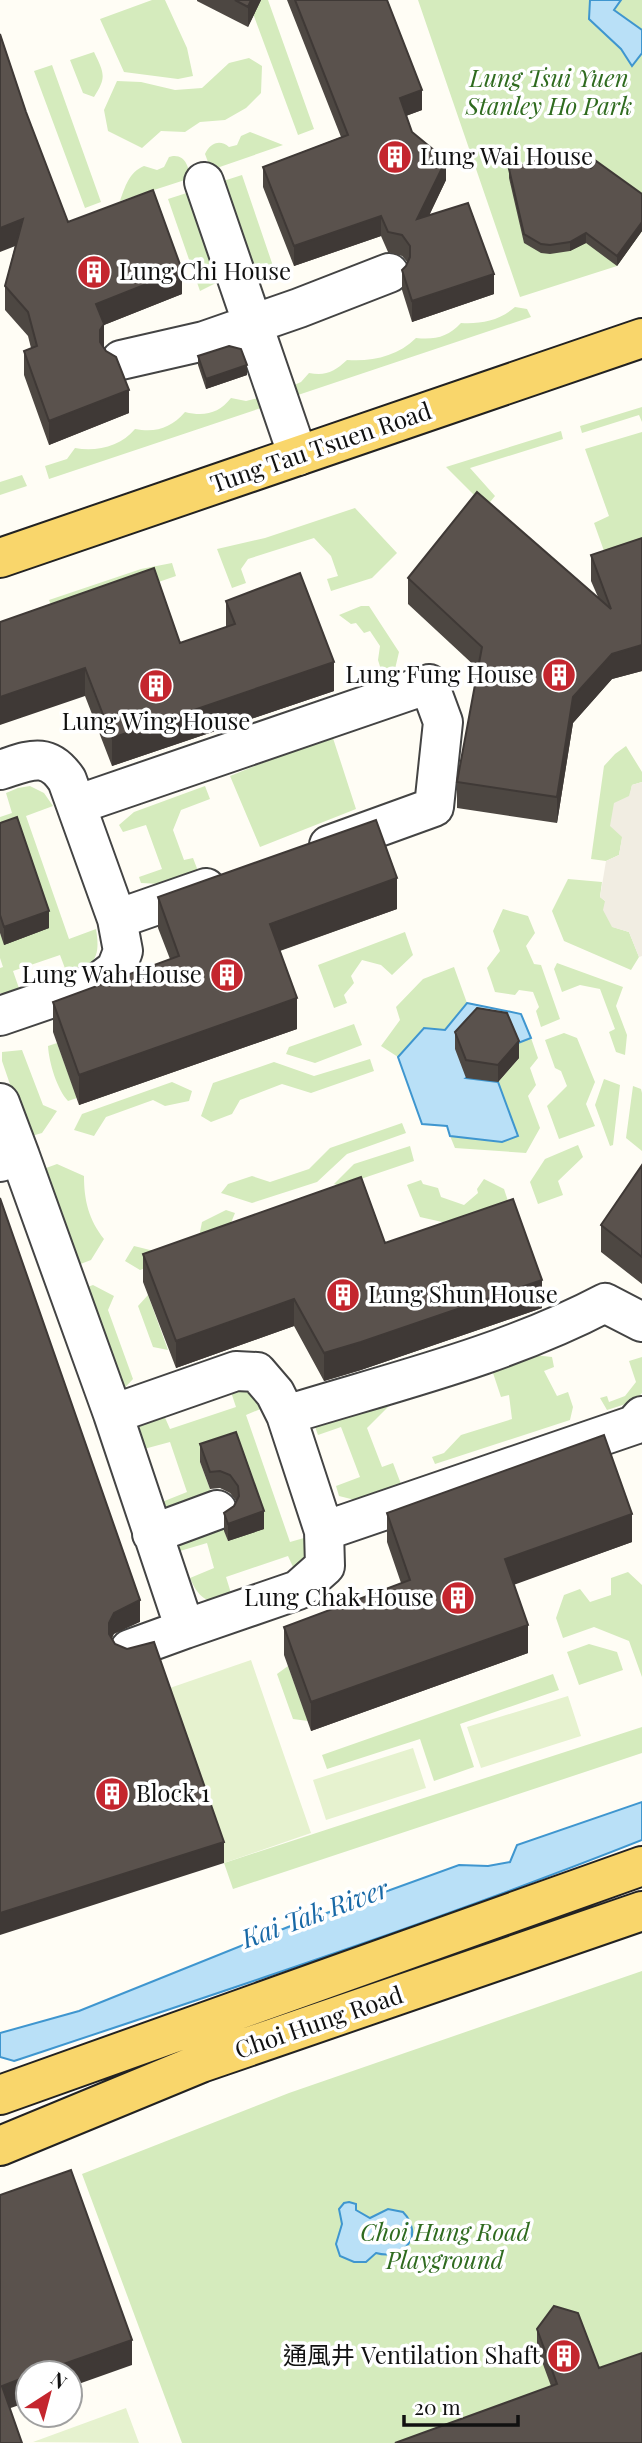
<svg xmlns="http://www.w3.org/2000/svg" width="642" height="2443" font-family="'Playfair Display','Noto Sans TC',serif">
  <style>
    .green { fill: #d5ebbd }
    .pitch { fill: #e6f2cf }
    .plaza { fill: #f1ede2 }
    .water { fill: #b9e0f7; stroke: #3f96cf; stroke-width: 2 }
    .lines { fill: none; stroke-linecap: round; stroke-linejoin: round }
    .minor-casing { stroke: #444; stroke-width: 42 }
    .major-casing { stroke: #222; stroke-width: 42 }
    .minor { stroke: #fff; stroke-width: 38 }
    .major { stroke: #f9d66b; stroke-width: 38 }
    .wall { fill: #4d4742 }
    .shaded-wall { fill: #3f3936 }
    .building { fill: #5a524d; stroke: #3f3936; stroke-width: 2 }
    .labels { text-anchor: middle; stroke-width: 7; stroke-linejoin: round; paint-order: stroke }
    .park-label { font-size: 24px; font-style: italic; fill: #2f6b1f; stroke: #fff }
    .poi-label { font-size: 24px; fill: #111; stroke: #fff; text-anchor: start }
    .street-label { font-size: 24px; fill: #111; stroke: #fff }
    .water-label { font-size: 26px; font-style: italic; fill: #1768a6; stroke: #fff }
  </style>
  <rect width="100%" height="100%" fill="#fffdf5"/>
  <path class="green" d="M152,0H165L187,48L193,76L178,79L124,72L100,19Z
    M248,0H268L314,129L298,135Z
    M418,0H642V231L617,266L520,297Z
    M94,52C104,73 107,77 94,97L83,93L70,60Z
    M249,58L262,66L261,93L246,108L225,120L200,122L185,132L161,131L142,148L108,131L104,110L117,81L141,82L175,90L202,88L229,63Z
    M52,65L101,202L85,208L34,71Z
    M250,132L283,145L211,170L205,154C210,143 220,139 229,147L237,145L241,136Z
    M173,156C186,155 188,167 191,178L120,201C125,187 129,172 144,166L157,170L164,167L169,157Z
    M242,175L273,266L257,272L251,271L214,184Z
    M196,190L218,282L200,291L168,199Z
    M515,307L527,309L531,317L295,396L292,386L301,382L309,373C326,376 334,372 347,360C372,362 398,356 416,338C435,340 448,337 461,323C481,324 499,321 515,307Z
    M231,398L246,401L258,398L261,408L49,479L45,466L67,459L75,448C97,452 121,446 135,429C156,433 171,428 185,412C205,417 219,413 231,398Z
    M642,407V422L639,415L582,433L580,426Z
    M561,431L563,439L470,468L495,496L486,507L446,467Z
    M642,432V538L604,551L594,523L609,516L585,449Z
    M22,475L27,486L0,495V482Z
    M355,508L397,553L372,578L331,591L327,579L338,576L331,556L314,538L248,559L241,569L246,583L232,588L217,549L265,538Z
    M172,563L176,576L56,617L49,600L141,569Z
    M361,606H369L399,652L395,669L382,673L378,660L380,646L370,631L364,633L356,623L351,624L339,615Z
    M332,735L356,809L260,847L230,776Z
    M626,746L642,772V782L632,785L619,855L606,861L591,859L604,766L615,754Z
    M30,786L44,793L53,806L26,816L69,939L96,929C101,959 94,964 69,979L60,955L13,971L21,994L0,993V968L3,967L0,958V933L5,945L0,817L12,813L6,793L18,788Z
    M205,786L210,799L181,810L173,830L184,860L193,858L198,871L161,884L141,883L139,877L162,869L146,825L123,832L119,825L134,812Z
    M568,879L602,882L600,897L605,901L613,927L629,932L639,957L631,970L564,941L552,911Z
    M503,909L528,916L535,933L526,946L534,964L541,965L560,1019L541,1027L536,1011L539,1007L533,992L519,990L515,995L495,992L487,968L500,951L493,931Z
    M405,932L413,955L392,975L381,965L362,960L351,976L354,983L344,995L347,1003L334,1008L318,965Z
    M557,963L623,987L616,1006L627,1035L625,1055L616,1052L609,1032L615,1029L600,989L580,985L562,992L554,969Z
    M454,967L467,1003L445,1030L423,1028L398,1057L381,1046L400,1020L396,1007L423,979Z
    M354,1024L362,1045L315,1063L286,1054L289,1047Z
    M564,1033L577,1038L595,1082L586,1104L595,1126L559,1139L547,1106L567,1086L561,1071L555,1068L545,1040Z
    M531,1038L538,1058L530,1068L536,1085L528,1096L540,1128L526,1153L455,1148L450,1136L502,1142L518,1136L498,1082L519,1058L513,1045Z
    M57,1043L77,1098L68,1101C57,1089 49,1063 48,1046Z
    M22,1050L43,1105L57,1111L42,1133L28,1137L2,1061V1052Z
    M370,1059L374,1071L311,1093L282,1084L240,1100L232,1114L211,1122L201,1116L213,1083L274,1062L314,1076Z
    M604,1079L620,1085L613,1145L610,1146L595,1105Z
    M172,1082L192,1091L189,1101L165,1106L153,1100L106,1117L94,1136L74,1130L82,1114Z
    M633,1086L641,1089L642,1093V1151L626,1138Z
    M402,1123L406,1133L347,1154L317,1182L252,1203L221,1193L228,1184L252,1176L270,1182L309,1169L330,1148Z
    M578,1145L583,1157L558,1181L563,1195L538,1204L530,1182L545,1159Z
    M410,1146L414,1161L340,1186L334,1184L354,1164Z
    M57,1164L84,1176C84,1201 89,1220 104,1239L91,1260L70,1268L38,1171Z
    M484,1179L504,1189L509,1204L451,1224L420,1217L407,1185L421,1180L423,1184L438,1188L441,1197L464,1205L478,1193L477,1189Z
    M226,1210L235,1213L224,1240L140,1270L125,1261L134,1246L154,1251L199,1237L202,1222Z
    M93,1285L114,1296L108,1310L133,1379L119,1394L79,1290Z
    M148,1295L168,1350L153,1347L138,1306Z
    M534,1355L552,1357L554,1367L544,1371L557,1396L568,1392L573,1407L570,1420L435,1464L432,1457L444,1453L461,1435L512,1419L509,1395L501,1397L493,1373L502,1366Z
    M642,1357V1393L635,1401L607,1410L600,1398L607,1396L609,1402L625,1396L636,1382L629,1361Z
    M237,1379L270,1405L246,1415L290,1542L318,1534L299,1580L288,1556L226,1577L234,1603C210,1603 200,1602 190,1578L214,1568L207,1543L180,1551L179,1541L221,1521L228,1541L263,1528L236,1450L200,1462L214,1500L170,1511L162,1502L187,1492L170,1442L144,1449C135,1424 139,1420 159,1404L170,1429L236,1407L227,1380Z
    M397,1398L367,1428L382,1467L393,1463L401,1484L359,1501L339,1496L336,1486L360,1477L341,1427L318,1435L314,1424Z
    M628,1572L642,1585V1677L629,1641L594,1627L563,1638L556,1618L564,1595L580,1589L590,1602L611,1595V1578Z
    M589,1644L617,1652L623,1670L579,1685L567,1652Z
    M288,1666L308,1721L293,1719L277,1674Z
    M553,1674L559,1690L460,1724L474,1767L434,1781L420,1739L327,1769L322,1755Z
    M642,1727V1753L233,1889L224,1863Z
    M642,1971V2443H182L82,2174L289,2093Z"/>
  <path class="pitch" d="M251,1660L311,1833L224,1863L164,1690Z
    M568,1696L581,1736L481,1768L467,1727Z
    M413,1748L426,1788L326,1820L313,1780Z
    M126,2408L139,2443L33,2442Z"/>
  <path class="plaza" d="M642,782V956L639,957L629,932L612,927L603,910L605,901L600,897L606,861L619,855L622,837L610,826L614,803L629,796L632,785Z"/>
  <path class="water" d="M590,0H621L614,10L642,30V53L632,66L621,49L589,19Z
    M467,1003L521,1014L531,1038L513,1045L466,1078L498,1082L518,1136L502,1142L450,1136L447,1126L422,1124L398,1057L424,1028L445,1030Z
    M642,1802V1840C435,1922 225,1991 14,2061L0,2057V2033L79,2011L288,1927L459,1865L488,1866L510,1862L517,1845Z
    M349,2202L356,2204V2210L370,2218L388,2209L403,2212C425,2235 404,2261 376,2253L366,2262H354L340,2256L336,2244L342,2224L339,2209L344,2203Z"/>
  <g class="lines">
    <g class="minor-casing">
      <path id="minor" d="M204,182L298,456
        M121,360L204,341L299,308L389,273
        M0,770C29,761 47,750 67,780L117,919L123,951L116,969L99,982L0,1016
        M76,805L429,684L443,722L434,807L329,845
        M117,919L206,888
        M0,1103L20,1156L0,1162
        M20,1156L113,1414L236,1371L257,1372L275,1393L286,1415L324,1531L325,1566L298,1590L185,1629L113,1414
        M286,1415C393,1382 506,1355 605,1303L642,1322
        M324,1531L634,1425L642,1416
        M152,1534L217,1510
        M130,1649L185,1629"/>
    </g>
    <g class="major-casing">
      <path id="major" d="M0,558L642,338
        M0,2095L642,1866
        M0,2146L201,2063L642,1911"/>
    </g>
    <use href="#minor" class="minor"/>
    <use href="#major" class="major"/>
  </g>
  <path class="wall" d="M197,0H261L248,27L197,1Z
    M287,0H387L422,110L406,116L412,132L446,180L429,216L494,294L412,322L402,290V270L406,266L408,263L402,256L388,252L381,236L294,266L263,187V167L341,137Z
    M26,112L68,222L182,294L104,325V348L129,413L49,445L24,375V351L31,348L28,336L5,310V286L15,246Z
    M509,169L642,194V231L617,266L586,243L570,251L550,254L541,253L524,243L509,178Z
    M198,356L247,375L206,389L198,365Z
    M642,538V671L612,679L573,723L557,823L457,808V782L478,669L408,604V578L598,597L591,581V555Z
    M226,601L334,691L112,766L85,696L0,622L180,643L226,627Z
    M0,823L49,928L4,945L0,933Z
    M158,897L397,909L280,951L297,1029L79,1105L53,1032V1002L170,959L158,928Z
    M455,1032L519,1058L498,1082L466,1078L455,1049Z
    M642,1165V1284L601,1252V1225Z
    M385,1243L542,1308L361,1370L324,1381L294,1326L176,1368L143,1282V1254Z
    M236,1432L264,1529L228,1541L224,1531V1513L234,1506L236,1501L230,1493L220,1488L210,1489L200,1462V1444Z
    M387,1513L632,1542L514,1584L528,1653L311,1731L284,1655V1627L401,1583L387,1542Z
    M537,2329L599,2368L551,2386L537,2348Z"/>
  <path class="shaded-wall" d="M251,0H261L248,27V7Z
    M422,90V110L400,118V98Z
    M446,160V180L417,240V219Z
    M381,216V236L294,266V246Z
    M23,219V243L0,252V228Z
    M642,222V231L617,266V256Z
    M586,233V243L570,251V242Z
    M182,270V294L104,325V348L100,354L96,304Z
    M494,274V294L412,322V301Z
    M247,365V375L206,389V379Z
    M129,390V413L49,445V421Z
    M642,645V671L612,679L573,723L557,823V797L573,697L612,654Z
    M334,662V691L112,766V738Z
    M85,668V696L0,725V697Z
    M397,878V909L270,954V924Z
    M49,911V928L4,945V927Z
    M297,998V1029L79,1105V1075Z
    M519,1041V1058L498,1082V1065Z
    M542,1280V1308L361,1370L324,1381V1353Z
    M294,1299V1326L176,1368V1341Z
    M264,1511V1529L228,1541V1524Z
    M632,1514V1542L505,1588V1559Z
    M140,1600V1622L114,1634L109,1645V1623L114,1613Z
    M528,1625V1653L311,1731V1702Z
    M224,1842V1863L0,1935V1913Z
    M132,2340V2365L70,2387V2373H38Z
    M28,2376V2402L2,2411V2386Z"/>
  <path class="building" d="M235,0H251L248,7Z
    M295,0H387L422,90L400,98L412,132L446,160L417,219L468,203L494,274L412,301L402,270L406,266L410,257V246L402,235L388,232L381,216L294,246L263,167L348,135Z
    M0,34L26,112L68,222L153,190L182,270L96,304L104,324L100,330V342L106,351L116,357L129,390L49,421L24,351L37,346L28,312L5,286L23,219L0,228Z
    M546,158L558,159L591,168L596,161L642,194V222L617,256L586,233L570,242L550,245L541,244L524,234L509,169Z
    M229,346L241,349L247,365L206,379L198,356Z
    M477,492L611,609L591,555L642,538V645L612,654L573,697L557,797L457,782L482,647L408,578Z
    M154,568L180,643L235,624L226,601L300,573L334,662L112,738L85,668L0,697V622Z
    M17,817L49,911L4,927L0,915V823Z
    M376,820L397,878L270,924L297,998L79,1075L53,1002L179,956L158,897Z
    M477,1008L507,1013L519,1041L498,1065L466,1060L455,1032Z
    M642,1165V1257L601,1225Z
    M361,1177L385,1243L513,1199L542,1280L361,1342L324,1353L294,1299L176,1341L143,1254Z
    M0,1198L140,1600L114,1613L109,1623V1634L115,1644L127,1649L154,1642L224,1842L0,1913Z
    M236,1432L264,1511L228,1524L224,1513L234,1506L239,1496L238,1486L230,1475L220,1471L210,1472L200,1444Z
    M604,1435L632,1514L505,1559L528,1625L311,1702L284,1627L410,1580L387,1513Z
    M71,2170L132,2340L38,2373H28V2376L2,2386L22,2443H0V2195Z
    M554,2306L578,2313L599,2368L642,2353V2443H395L557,2384L537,2329Z"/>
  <defs>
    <g id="building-disc" transform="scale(1.75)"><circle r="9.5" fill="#c4262e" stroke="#fff"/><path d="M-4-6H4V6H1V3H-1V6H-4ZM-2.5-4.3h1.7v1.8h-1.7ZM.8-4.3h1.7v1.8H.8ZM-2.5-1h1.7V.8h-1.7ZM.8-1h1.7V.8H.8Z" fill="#fff"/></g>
  </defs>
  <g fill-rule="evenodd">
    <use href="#building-disc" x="395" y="157"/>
    <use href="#building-disc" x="94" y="272"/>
    <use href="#building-disc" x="559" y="675"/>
    <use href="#building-disc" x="156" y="686"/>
    <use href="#building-disc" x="227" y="975"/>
    <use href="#building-disc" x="343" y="1295"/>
    <use href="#building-disc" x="458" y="1598"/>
    <use href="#building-disc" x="112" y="1794"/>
    <use href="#building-disc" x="564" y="2356"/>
  </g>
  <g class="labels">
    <g class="park-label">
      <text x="549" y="87">Lung Tsui Yuen<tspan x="549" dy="28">Stanley Ho Park</tspan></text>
      <text x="445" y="2241">Choi Hung Road<tspan x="445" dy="28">Playground</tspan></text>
    </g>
    <g class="poi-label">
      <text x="420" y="165">Lung Wai House</text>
      <text x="119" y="280">Lung Chi House</text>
      <text x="534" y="683" text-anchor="end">Lung Fung House</text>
      <text x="156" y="730" text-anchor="middle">Lung Wing House</text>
      <text x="202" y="983" text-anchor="end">Lung Wah House</text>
      <text x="368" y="1303">Lung Shun House</text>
      <text x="434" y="1606" text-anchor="end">Lung Chak House</text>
      <text x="136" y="1802">Block 1</text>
      <text x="540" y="2364" text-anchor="end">通風井 Ventilation Shaft</text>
    </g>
    <g class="street-label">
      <text transform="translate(321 448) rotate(-19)" y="8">Tung Tau Tsuen Road</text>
      <text transform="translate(319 2023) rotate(-19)" y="8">Choi Hung Road</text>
    </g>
    <g class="water-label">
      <text transform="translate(315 1914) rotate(-20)" y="9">Kai Tak River</text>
    </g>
  </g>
  <g transform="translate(49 2394) rotate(36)"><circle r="33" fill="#ffffff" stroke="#a0a0a0" stroke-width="2"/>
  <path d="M0-5L12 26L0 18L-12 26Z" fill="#c4262e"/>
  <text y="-10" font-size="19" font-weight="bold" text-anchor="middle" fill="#111111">N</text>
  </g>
  <path d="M404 2415v10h114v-10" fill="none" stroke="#111111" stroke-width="3.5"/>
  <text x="414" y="2415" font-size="21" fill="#111111" stroke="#ffffff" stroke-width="5" paint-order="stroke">20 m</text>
</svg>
